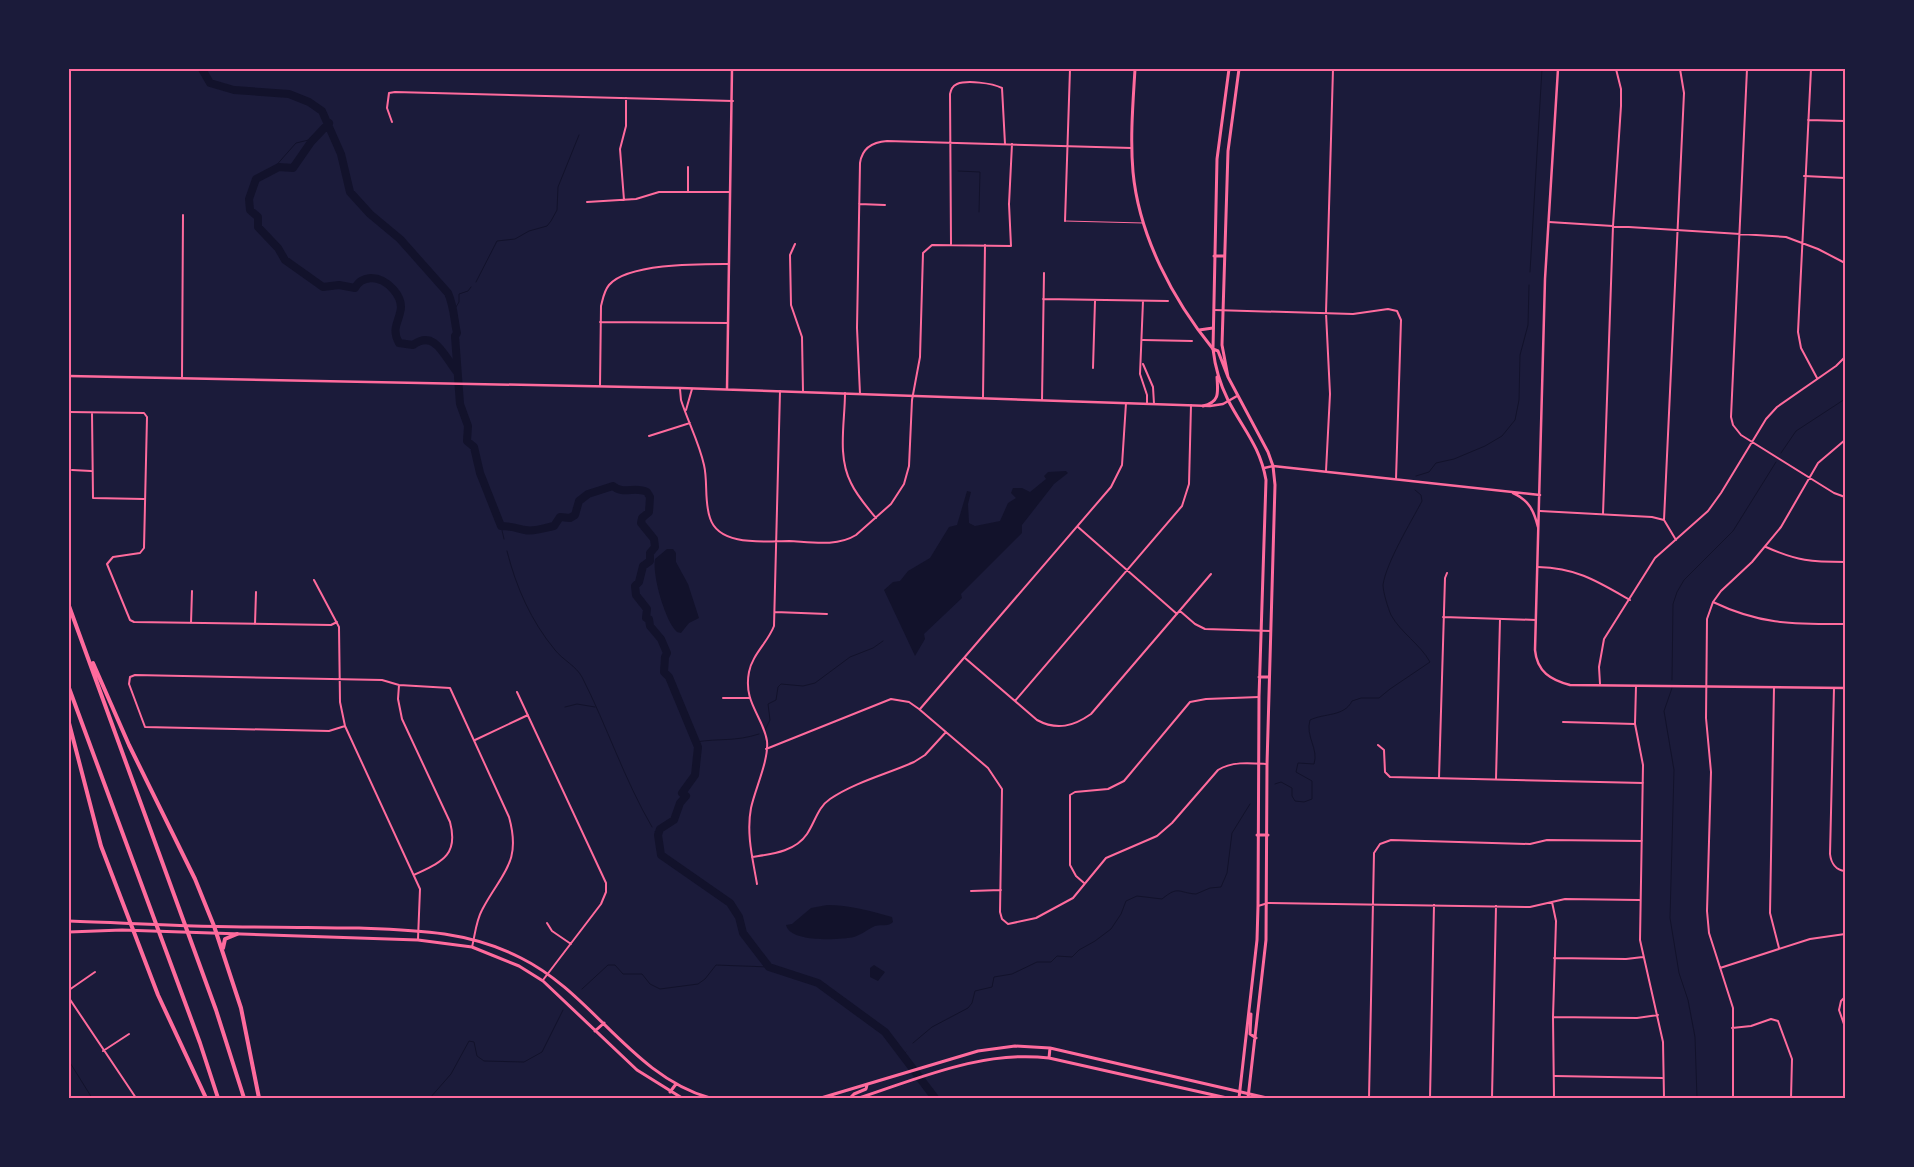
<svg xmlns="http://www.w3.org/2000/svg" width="1914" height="1167" font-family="Cabin,sans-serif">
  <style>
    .water { fill: #12122b }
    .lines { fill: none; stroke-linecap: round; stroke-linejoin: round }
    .stream { stroke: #12122b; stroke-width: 1 }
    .river { stroke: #12122b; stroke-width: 8 }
    .service { stroke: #ff6b9d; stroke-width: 1 }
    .minor { stroke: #ff6b9d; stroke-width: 2 }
    .tertiary { stroke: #ff6b9d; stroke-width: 2.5 }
    .secondary { stroke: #ff6b9d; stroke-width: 3 }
    .primary { stroke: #ff6b9d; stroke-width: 3 }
    .motorway { stroke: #ff6b9d; stroke-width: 4 }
    .neatline { fill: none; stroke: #ff6b9d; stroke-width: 2 }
  </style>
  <rect width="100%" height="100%" fill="#1b1b3a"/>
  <path class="water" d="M1066,471L1068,473L1054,484L1022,525V533L961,594L962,598L924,634L925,639L915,656L884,590L893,582L900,581L908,571L930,558L949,527L957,525L967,491L971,492L968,504L969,523L975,526L1000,521L1008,503L1016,498L1011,493L1013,488H1022L1030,492L1046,479L1044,476L1048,472Z
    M667,549H673L676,553V562L688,584L699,618L689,623L681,633L677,632C665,621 652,575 655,559Z
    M827,905C850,905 870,911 892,917L893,922C888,927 882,924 875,926C868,929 861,935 854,937C840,940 790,943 786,925L792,924L811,908Z
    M874,965L885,972L878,981L870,977V968Z"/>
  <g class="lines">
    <path class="stream" d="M273,169L296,143L313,139
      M958,171L980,172L979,212
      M1530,272L1542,69
      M476,282L497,241L515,239L529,231L547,226L551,221L557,210L558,187L579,135
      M453,312L459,302V294L468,291L471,287
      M1781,453L1796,431L1845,399
      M1416,476L1429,472L1436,463L1454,459L1485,446L1502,436L1515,420L1519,400L1520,355L1528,325L1529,285
      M501,526L504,539
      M507,551C516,587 531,621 555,650C563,660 576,666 582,677C607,726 624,779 652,827
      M1672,680L1673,604L1677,592L1684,580L1733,531L1776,462
      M1672,688L1664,711L1674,770L1670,918L1679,973L1688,1000L1695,1037L1697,1098
      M565,707L577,704L595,707
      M765,730L770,720L768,704L776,700L778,687L781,684L803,686L815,683L850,657L873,648L883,641
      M696,742C720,738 734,742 759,734
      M1275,784L1281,782L1292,788V796L1295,801L1304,802L1312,799V781L1296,772L1298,763L1314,764C1319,749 1305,736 1310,720C1324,713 1344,717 1352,701L1361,698H1379L1390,689L1430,662C1420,644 1401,633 1391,615C1388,608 1383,592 1383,585C1386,563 1411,522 1422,501L1421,495L1415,490
      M655,832L658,835
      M582,989L608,965H615L623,974H642L650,984L660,989L698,984L705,979L716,965L769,967
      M913,1043L932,1027L968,1008L972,1003L975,991L992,987L994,977L1012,974L1037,962H1051L1057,956L1072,957L1079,950L1095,941L1111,929L1121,914L1126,901L1137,896L1162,899C1179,885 1178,893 1196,894L1210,888L1221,887L1227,873L1232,833L1250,804
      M902,1056L906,1052
      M69,1061L92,1098
      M430,1098L451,1074L469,1041L474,1042L477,1056L484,1061L524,1062L542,1052L563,1010"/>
    <path class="river" d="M202,69L210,83L234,90L289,94L309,102L322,111L341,154L350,192L370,214L400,239L448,293C454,306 454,320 457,333L455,336L460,404L468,426L467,441L474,447L480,473L501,526C510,526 516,528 525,530C534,532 545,528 554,526L560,517L570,518L575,515L579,501L588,494L613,486C623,495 635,486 647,492L650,497L649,512L642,518L641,523L654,539L655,547L650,553V561L643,566L639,582L635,586L636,595L647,609L646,618L649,619L650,626L661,639L667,653L665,657L664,672L669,677L698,747L695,775L682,793L686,796L680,803L674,820L660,829L658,835L661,855L730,903L739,917L743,933L769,967L818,983L885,1032L935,1098
      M329,123L311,142L293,168L279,167L256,179L249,199L250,210L258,217V227L278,248L285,260L323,287L339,285L355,288C359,281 363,279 371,278C387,278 405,297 400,313C397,325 392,330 399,343L413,345C435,329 444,356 457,372"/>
    <path class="service" d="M1065,221L1143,223"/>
    <path class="minor" d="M1747,69L1731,417L1733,425L1741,435L1834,493L1845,497
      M1811,69L1798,332L1801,348L1817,378
      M1808,120L1845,121
      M392,122L387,108L389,93L395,92L733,101
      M688,167V192
      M1804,176L1845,178
      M624,200L620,149L626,126V98
      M587,202L636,199L659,192H730
      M859,204L885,205
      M1065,221L1070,69
      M1549,222L1786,237L1818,249L1845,263
      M795,244L790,255L791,305L802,337L803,392
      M951,244L950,94C951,90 952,86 957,84C967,80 992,83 1002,88L1005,144
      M1043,299L1168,301
      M1143,301L1140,374L1147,395V404
      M1214,310L1353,314L1388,309L1397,311L1401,320L1396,479
      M600,322L728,323
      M1143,340L1192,341
      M1143,364L1153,387L1154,404
      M1093,368L1095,301
      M182,378L183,215
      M600,386L601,306C603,298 604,291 609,285C628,263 701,264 729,264
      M680,389L681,400C688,422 699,442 704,465C708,482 704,501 710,518C719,547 765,541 789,541C810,542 837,547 856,535L891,504L904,484L909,466L912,400L920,357L923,253L932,245L1011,246L1009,204L1012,144
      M845,393C845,422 837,456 851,483C857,496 867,507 876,518
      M860,394L857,328L860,163C862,149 872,142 887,141L1132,148
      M983,398L985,245
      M1042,400L1044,273
      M686,410L692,389
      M69,412L144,413L147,417L144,548L140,553L113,557L107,564L130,620L134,622L331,625L337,622
      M92,413L93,498L144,499
      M649,436L690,423
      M72,470L91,471
      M1326,471L1330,394L1326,313L1333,69
      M1540,511L1652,517L1664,520L1676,540
      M1603,514L1613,226L1621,106V89L1616,69
      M1664,520L1684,93L1680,69
      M1078,527L1177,614
      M1766,547C1797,561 1812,562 1845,562
      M1538,567C1577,568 1597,581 1630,600
      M314,580L339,627L340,702L345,726L420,889L418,939
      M1713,602C1761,625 1793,624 1845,624
      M1180,611L1195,624L1205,629L1271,631
      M775,612L827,614
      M1443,617L1536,620
      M191,623L192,591
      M255,624L256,592
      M965,658L1037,720C1057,731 1074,726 1091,714L1211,574
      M1600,684L1599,667L1604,639L1655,558L1708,511L1721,493L1766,419L1777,407L1836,366L1845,357
      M399,685L398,699L402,719L450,822C459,856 441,862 414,875
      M1636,686L1635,724L1643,765L1640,940L1663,1042L1664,1098
      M1774,687L1770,913L1779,948
      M1834,688L1830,854C1831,863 1836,870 1845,871
      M517,692L606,883V892L601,904L543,980
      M723,698H749
      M1015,701L1182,506L1189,484L1191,405
      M920,709L1111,487L1122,465L1126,403
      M1563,722L1635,724
      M345,726L329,731L145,727L129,684L130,677L135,675L382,680L399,685L450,688L509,817C522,864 501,873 482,910C476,921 475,935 472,947
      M475,740L528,715
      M1378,745L1384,750L1385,772L1390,777L1643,783
      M766,749L891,699L909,702L919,709L988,768L1002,789L1000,912L1002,919L1008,924L1036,918L1073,898L1106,858L1157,836L1172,823L1218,770C1232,761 1251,763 1267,764
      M1439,778L1445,578L1447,573
      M1496,779L1500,619
      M752,857C771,854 795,852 807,834C815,822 818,807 830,799C855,782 887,774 914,762L925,755L946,732
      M1084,883L1076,876L1070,865V795L1075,792L1108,789L1124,781L1190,702L1206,699L1259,697
      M757,884C753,860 746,834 751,808C755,789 769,760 767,741C763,716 743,703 749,672C752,655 768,642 774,626L780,391
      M971,891L1001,890
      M1552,902L1556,921L1553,1017L1554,1098
      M1258,906L1268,903L1530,907L1565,899L1639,900
      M547,923L552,931L571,944
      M1554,958L1626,959L1643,957
      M1720,968L1810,939L1845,934
      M69,990L95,972
      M1845,997L1841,1001L1839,1010L1845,1027
      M69,998L136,1098
      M1553,1017L1637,1018L1658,1015
      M1732,1028L1751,1026L1771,1019L1778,1021L1792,1059L1791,1098
      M103,1051L129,1034
      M1555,1076L1662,1078
      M1369,1098L1374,853L1380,844L1391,840L1530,844L1547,840L1642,841
      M1430,1098L1434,905
      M1492,1098L1496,906
      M1733,1098V1008L1709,933L1707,911L1711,772L1706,718L1707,619L1713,602L1721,591L1752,562L1781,527L1818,463L1845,440"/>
    <path class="tertiary" d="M1558,69L1545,279L1535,650C1537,672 1551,680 1570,685L1845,688
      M69,376L680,388L1210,406L1223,404L1237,396
      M727,389L732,69
      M1264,468L1273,466L1540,495
      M1513,493C1529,500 1534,511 1538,527"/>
    <path class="secondary" d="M1135,69C1133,103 1130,138 1133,172C1139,236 1173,300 1213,349
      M1199,330L1213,328
      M69,921C130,923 192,927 254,927C289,927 324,928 359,928C416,930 469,931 521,958C592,993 632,1076 710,1098
      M69,932L122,930L418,940L472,947L519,966L543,981L637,1070L682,1098
      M595,1031L604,1023
      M1049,1058L1050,1048
      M670,1092L676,1084
      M821,1098L978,1051L1015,1046L1050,1048L1267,1098
      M842,1098H844
      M850,1098L854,1094L866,1089L867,1085
      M859,1098C920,1078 983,1050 1049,1058L1227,1098"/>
    <path class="primary" d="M1229,69L1217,159L1213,349C1215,367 1220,384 1228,400C1243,429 1260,446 1266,480L1259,697L1258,906L1257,940L1239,1098
      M1239,69L1228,151L1222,345L1228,377L1268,452L1273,466L1275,485L1267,764L1266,940L1248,1098
      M1214,256H1224
      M1213,349L1218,351L1228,377
      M1203,406C1220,402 1218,393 1217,377
      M1259,677H1269
      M1257,835H1268
      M1251,1014L1250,1034L1256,1038"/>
    <path class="motorway" d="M69,606L216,1010L244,1098
      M93,663L129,745L195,879L214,926L241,1008L259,1098
      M69,688L200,1043L218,1098
      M69,723L101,846L158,995L206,1098
      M223,948L225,939L237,934"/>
  </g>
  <rect width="1914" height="1167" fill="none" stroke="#1b1b3a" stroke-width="140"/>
  <rect x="70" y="70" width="1774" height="1027" class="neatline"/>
</svg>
